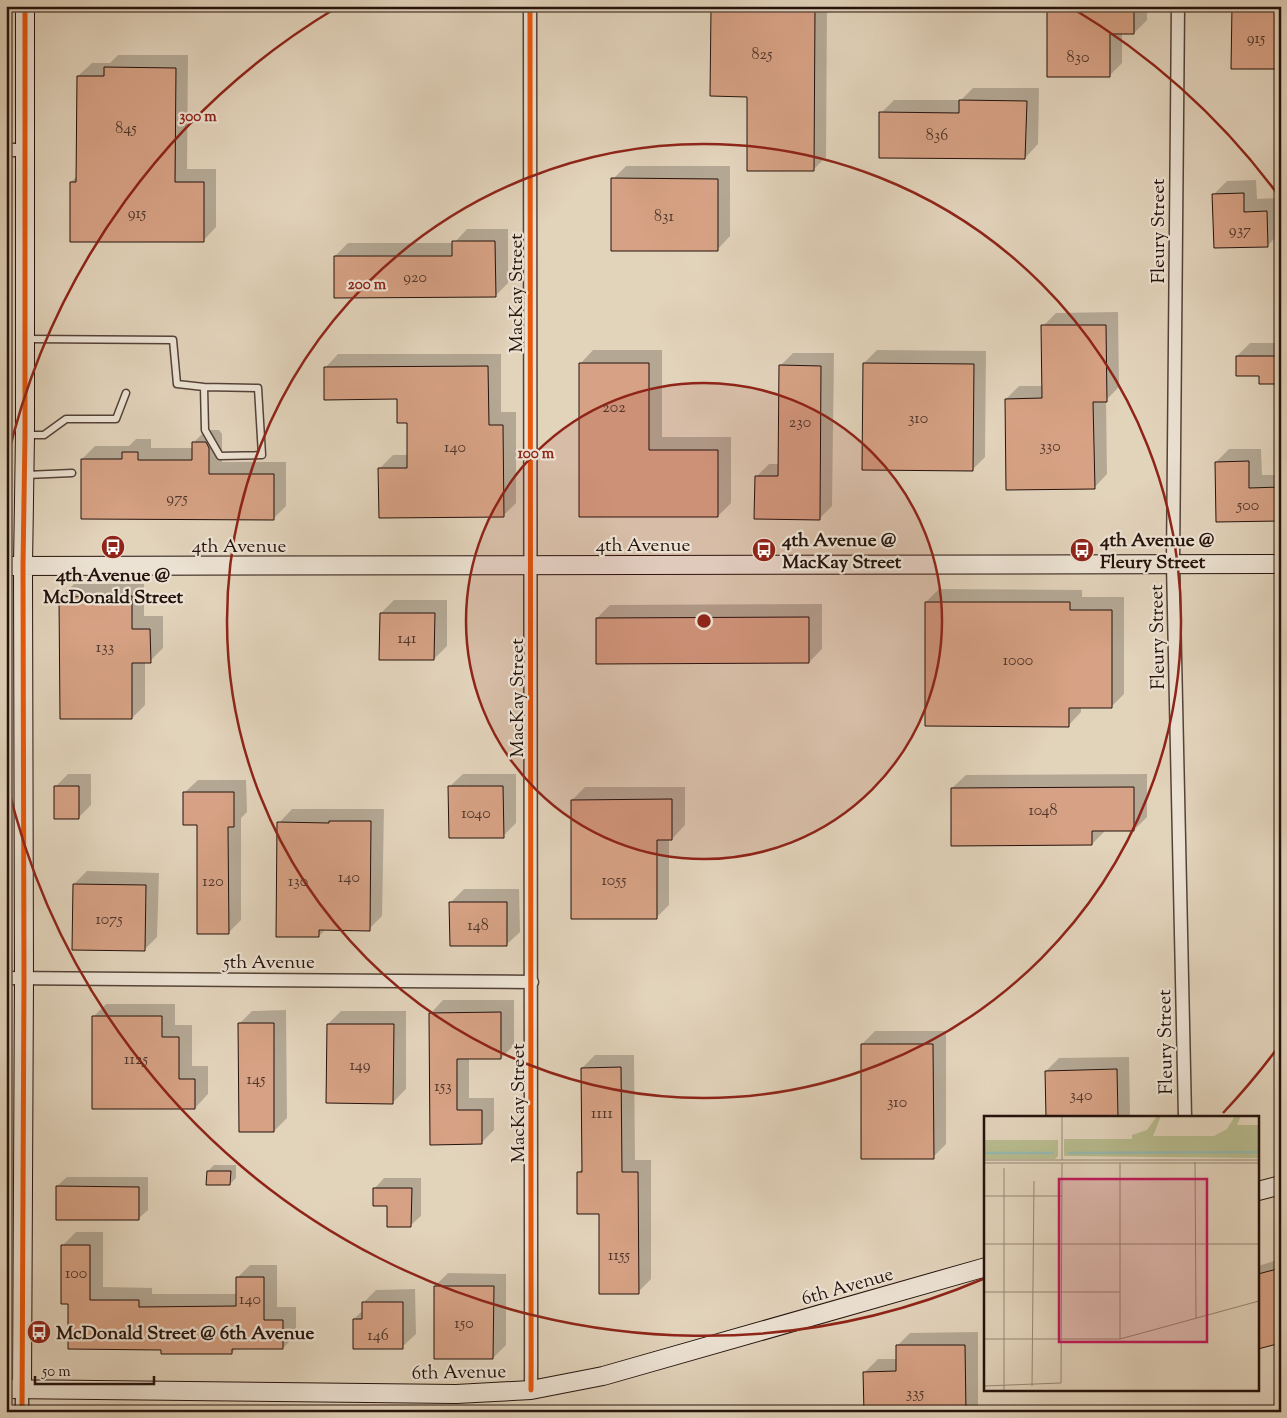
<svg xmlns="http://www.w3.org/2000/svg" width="1287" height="1418" font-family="'Sorts Mill Goudy',serif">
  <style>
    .shadow { fill: #0003 }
    .building { fill: #d6a184; stroke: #24120c }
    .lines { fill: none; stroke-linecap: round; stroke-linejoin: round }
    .lane-casing { stroke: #544238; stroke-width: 9 }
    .street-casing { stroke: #544238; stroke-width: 15 }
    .secondary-casing { stroke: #24120c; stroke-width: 20 }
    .lane { stroke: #ece2d3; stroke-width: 6 }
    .street { stroke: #ece2d3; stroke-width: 12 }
    .secondary { stroke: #ece2d3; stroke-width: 18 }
    .cycleway-casing { stroke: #ece2d3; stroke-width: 8 }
    .cycleway { stroke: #e8590c; stroke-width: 5 }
    .ring { fill: none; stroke: #8f2418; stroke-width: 2.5 }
    .labels { text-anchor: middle; stroke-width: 4.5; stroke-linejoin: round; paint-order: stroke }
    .number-label { font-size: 16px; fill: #50362a }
    .street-label { font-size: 19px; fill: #24120c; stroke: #ece2d3 }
    .poi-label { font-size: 19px; font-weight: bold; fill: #24120c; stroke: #ece2d3; text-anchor: start }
    .inset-river { fill: none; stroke: #95b8af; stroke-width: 2.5 }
    .inset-road { fill: none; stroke: #968675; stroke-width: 1 }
    .view { fill: #c2185b; fill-opacity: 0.15; stroke: #c2185b; stroke-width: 2.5 }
    .inset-edge { fill: none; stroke: #24120c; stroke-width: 2.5 }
    .centre { fill: #8f2418; stroke: #ece2d3; stroke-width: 2.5 }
    .ring-label { font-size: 15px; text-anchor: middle; font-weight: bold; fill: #8f2418; stroke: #ece2d3; stroke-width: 4.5; stroke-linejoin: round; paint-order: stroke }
  </style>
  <rect width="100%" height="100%" fill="#e2d3bb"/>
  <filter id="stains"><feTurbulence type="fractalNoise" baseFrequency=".004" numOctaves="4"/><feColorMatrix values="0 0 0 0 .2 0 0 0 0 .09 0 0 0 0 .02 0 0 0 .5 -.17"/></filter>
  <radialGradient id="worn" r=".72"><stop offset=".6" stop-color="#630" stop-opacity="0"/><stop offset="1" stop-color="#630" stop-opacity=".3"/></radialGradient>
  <path class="shadow" d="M712,6H827L826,157L813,170L749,95H711Z
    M1048,6H1147V20L1134,33H1122V63L1109,76Z
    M118,55H188L187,169H216V227L203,241L71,182L78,175V76L92,63H110Z
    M973,88H1039L1038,144L1025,158L881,113L894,100H961Z
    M626,166H730V236L717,250L613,179Z
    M1256,180L1257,199L1279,198L1280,233L1267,246L1214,194L1227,181Z
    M467,229H508V283L495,296L335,256L348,243H454Z
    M1118,312L1119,387L1106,400L1107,474L1094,488L1006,399L1019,386H1044L1043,326L1056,313Z
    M1250,343H1281V383L1260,375L1237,356Z
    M593,350H662V437H731V503L718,516L580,515V364Z
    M877,350L986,351L985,457L972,470L864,363Z
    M793,353H834L832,506L819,519L756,477L769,464H779L780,366Z
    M338,354H501V412H516V503L503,516L380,468L393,455H408V422L398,398L325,368Z
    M206,430H219L222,434V462H286V506L273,519L82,459L95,446H129L136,439H151V448H193V443Z
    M1229,449H1261L1262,475H1281V520L1216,462Z
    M74,584H144V616H163V648L150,661H145V705L132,718L60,598Z
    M939,589L1082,590V597H1124V694L1111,707H1081V712L1068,726L926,602Z
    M394,600H447V646L434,659L381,613Z
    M822,604V649L809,662L597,618L610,605Z
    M68,774H91V805L78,818L55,787Z
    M463,774H516V823L503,836L449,787Z
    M1147,774V817L1134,830L1105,831L1092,844L952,788L966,775Z
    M198,780H246L247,812L241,818V920L228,933L199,824L184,793Z
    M585,787H685V825L672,839H669V905L656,918L572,800Z
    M292,809H384L382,916L369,929H326L319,936L279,823Z
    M87,871L159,873L157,937L144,950L74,884Z
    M464,889H519L520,932L506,945L451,902Z
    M443,1000H514V1045L501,1058H469V1098H494V1130L481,1143H431L430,1014Z
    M6,1001L8,1079L6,1080Z
    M106,1004H175V1025H192V1066H208V1094L195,1108L93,1017Z
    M286,1010L287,1118L274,1131L239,1024L252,1011Z
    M341,1011H406V1089L393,1102L328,1024Z
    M875,1031H946V1144L933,1157L862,1044Z
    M595,1055H634L635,1160H651V1279L638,1292L600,1212L578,1173L583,1168L582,1068Z
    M1129,1057L1130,1114L1128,1117H1047L1046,1071L1059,1058Z
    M214,1165H236V1178L230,1184L208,1171Z
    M67,1177H148V1210L138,1219L57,1186Z
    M384,1178H421V1216L411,1225L375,1188Z
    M76,1232H103V1287L152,1288V1294H237V1278L250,1265H277V1307H296V1335L283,1348H236L232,1353L162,1349L69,1303L63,1245Z
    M1281,1259V1342L1258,1348V1266Z
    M448,1273L506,1274V1345L493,1358L435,1286Z
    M415,1289L416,1334L402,1347L354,1319L363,1310V1303L376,1290Z
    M978,1332V1412H865V1372L878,1359H898L897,1346L910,1333Z"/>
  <path class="building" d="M1047,6H1134V34H1110V77H1047Z
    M1232,6H1281V69H1231Z
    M711,8L815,9L814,171H747V97L710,96Z
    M104,67L176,68L175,182H204V242H70V182H76L77,76H104Z
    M959,100L1027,101L1025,159L879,158V112L959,113Z
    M611,178L718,179V251H611Z
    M1244,193V212L1267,211L1268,247L1214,248L1212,194Z
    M452,241H495L496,297L334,298V256H452Z
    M1041,325H1106L1107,402H1093L1095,489L1006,490L1005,399L1042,398Z
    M1236,356H1281V384H1259V376H1236Z
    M579,363H649V450H718V517H579Z
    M863,363L974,364L973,471L862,470Z
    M779,365L821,366L820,520L754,519L755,476H778Z
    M488,366L489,425H503L504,517L379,518L378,468H407V423H397V399L324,400V367Z
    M192,442H206L209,448V474H274V520L81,519V459H122V452H138V460H192Z
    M1249,461V488L1281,487V521L1216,522L1215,462Z
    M132,596V629H150L151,663H132V719H60L59,597Z
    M925,602H1070V610H1112V708H1069V727L925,726Z
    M380,613H435L434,660H379Z
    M809,617V663L596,664V618Z
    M54,786H79V819H54Z
    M448,786H503L504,838H449Z
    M1134,787V831H1092V845L951,846V788Z
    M183,792H234V827H228L229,934H197V825H183Z
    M672,799V840H657V919H571V800Z
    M329,821H371L370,931L319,930V937H276L277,822L329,823Z
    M73,884L146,885L145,951L72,950Z
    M449,902H507V946H450Z
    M501,1012V1059H457V1110H482V1144L430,1145L429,1013Z
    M92,1016H162V1037H179V1079H195V1109H92Z
    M238,1023H274V1132H239Z
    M327,1024H394L393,1104L326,1103Z
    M861,1044H933L934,1159H861Z
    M621,1067L622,1172H638L639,1294H599V1214H577V1172H582L581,1068Z
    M1117,1069L1118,1117H1046L1045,1071Z
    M207,1171H231L230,1185H206Z
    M56,1186L139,1187V1220H56Z
    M373,1188H412L411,1227H387V1206H373Z
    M61,1245H90V1300H139V1307L236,1306V1277H264V1320H283V1349H232V1354H161V1350L68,1349V1304H61Z
    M1281,1268V1343L1258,1349V1274Z
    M434,1286H494L493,1359H434Z
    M362,1302H403V1349H353V1319H362Z
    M896,1345H965L966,1412H864L863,1372L896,1371Z"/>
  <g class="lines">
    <g class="lane-casing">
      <path id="lane" d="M27,339L173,340L177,384L204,387L258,388L262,455L220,456L205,430L204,387
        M26,435H44L66,419H116L126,393
        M26,475L72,473"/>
    </g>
    <g class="street-casing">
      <path id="street" d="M530,6C530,468 533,929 531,1390
        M1178,6L1173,564L1185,1117
        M6,150H26
        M6,978L532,982
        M22,1389V1412"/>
    </g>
    <g class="secondary-casing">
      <path id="secondary" d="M6,566L1281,564
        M1258,1191L1281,1185
        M6,1389L456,1394L531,1390L603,1376L986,1267
        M22,1389L24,978L23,566L25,435V6"/>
    </g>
    <use href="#lane" class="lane"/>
    <use href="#street" class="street"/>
    <use href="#secondary" class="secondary"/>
    <g class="cycleway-casing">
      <path id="cycleway" d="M530,6C530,468 533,929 531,1390
        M22,1412L24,978L23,566L25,435V6"/>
    </g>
    <use href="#cycleway" class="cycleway"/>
  </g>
  <circle cx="704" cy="621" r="238" fill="#8f2418" fill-opacity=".12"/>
  <g class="ring">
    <circle cx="704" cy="621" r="238"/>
    <circle cx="704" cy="621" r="477"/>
    <path d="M1279 1046A715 715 0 0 1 1223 1113M983 1279A715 715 0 0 1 7 782M7 460A715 715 0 0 1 336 8M1072 8A715 715 0 0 1 1279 196"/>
  </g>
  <defs>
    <g id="bus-disc" transform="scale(1.25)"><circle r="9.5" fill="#8f2418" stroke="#ece2d3"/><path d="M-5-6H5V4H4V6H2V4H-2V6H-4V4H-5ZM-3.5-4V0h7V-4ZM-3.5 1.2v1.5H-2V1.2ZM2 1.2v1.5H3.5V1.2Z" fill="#fff"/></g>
  </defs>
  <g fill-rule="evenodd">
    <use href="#bus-disc" x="113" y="547"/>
    <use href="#bus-disc" x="764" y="550"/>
    <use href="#bus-disc" x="1082" y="550"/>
    <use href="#bus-disc" x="39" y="1332"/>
  </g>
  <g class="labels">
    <g class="number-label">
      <text x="1256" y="43">915</text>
      <text x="762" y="59">825</text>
      <text x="1078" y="62">830</text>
      <text x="126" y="133">845</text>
      <text x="937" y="140">836</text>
      <text x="137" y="218">915</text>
      <text x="664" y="221">831</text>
      <text x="1240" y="235">937</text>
      <text x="415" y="282">920</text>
      <text x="614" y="412">202</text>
      <text x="918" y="423">310</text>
      <text x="800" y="427">230</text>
      <text x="1050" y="451">330</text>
      <text x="455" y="452">140</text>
      <text x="177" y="503">975</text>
      <text x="1248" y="510">500</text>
      <text x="407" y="643">141</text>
      <text x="105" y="652">133</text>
      <text x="1018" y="665">1000</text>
      <text x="1043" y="815">1048</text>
      <text x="476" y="818">1040</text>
      <text x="349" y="882">140</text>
      <text x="614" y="885">1055</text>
      <text x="213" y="886">120</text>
      <text x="298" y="886">130</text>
      <text x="109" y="924">1075</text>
      <text x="478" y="930">148</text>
      <text x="136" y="1064">1125</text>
      <text x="360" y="1070">149</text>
      <text x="256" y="1084">145</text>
      <text x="443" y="1091">153</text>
      <text x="1081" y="1100">340</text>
      <text x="897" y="1107">310</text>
      <text x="602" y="1118">1111</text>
      <text x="619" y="1260">1155</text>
      <text x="76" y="1278">100</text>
      <text x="250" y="1304">140</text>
      <text x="464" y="1328">150</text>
      <text x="378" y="1340">146</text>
      <text x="915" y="1398">335</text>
    </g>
    <g class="street-label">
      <text transform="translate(1157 231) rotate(-90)" y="7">Fleury Street</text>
      <text transform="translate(515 293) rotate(-90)" y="7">MacKay Street</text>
      <text x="643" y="551">4th Avenue</text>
      <text x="239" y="552">4th Avenue</text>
      <text transform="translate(1156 637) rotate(-91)" y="7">Fleury Street</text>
      <text transform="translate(516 698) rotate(-90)" y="7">MacKay Street</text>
      <text x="269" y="968">5th Avenue</text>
      <text transform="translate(1164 1042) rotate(-91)" y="7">Fleury Street</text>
      <text transform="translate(517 1103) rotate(-90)" y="7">MacKay Street</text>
      <text transform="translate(847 1285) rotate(-16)" y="7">6th Avenue</text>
      <text transform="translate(459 1371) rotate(-1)" y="7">6th Avenue</text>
    </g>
    <g class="poi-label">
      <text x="782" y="546">4th Avenue @<tspan x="782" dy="22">MacKay Street</tspan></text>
      <text x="1100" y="546">4th Avenue @<tspan x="1100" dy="22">Fleury Street</tspan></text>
      <text x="113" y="581" text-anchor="middle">4th Avenue @<tspan x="113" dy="22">McDonald Street</tspan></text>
      <text x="56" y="1339">McDonald Street @ 6th Avenue</text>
    </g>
  </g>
  <g transform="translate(984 1116)">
    <rect width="275" height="275" fill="#e2d3bb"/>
    <path d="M173,0H177L169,20H230L243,13L251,0H257L253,9H275V42L80,40V23H148V19L163,14ZM0,24H74V40L71,43H0Z" fill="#b7bb8e"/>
    <path class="inset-river" d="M0,37H70M84,37L275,36"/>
    <path class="inset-road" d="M0,44H275M78,44V0M211,46L212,202M0,47H275M136,47V223M0,80H78M0,128H275M0,176H136M0,223H136L275,185M0,270L77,267L78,47M48,270L50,65M20,275V52"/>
    <path class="view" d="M75,63H223V226H75Z"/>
    <rect width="275" height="275" class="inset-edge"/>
  </g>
  <circle cx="704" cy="621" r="8" class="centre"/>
  <g class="ring-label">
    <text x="198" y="121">300 m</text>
    <text x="367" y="289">200 m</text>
    <text x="536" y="458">100 m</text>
  </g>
  <rect width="1287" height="1418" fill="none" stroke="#e2d3bb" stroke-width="25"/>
  <rect x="8" y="8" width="1272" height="1403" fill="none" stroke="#24120c" stroke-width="2.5"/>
  <rect x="12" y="12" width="1262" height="1393" fill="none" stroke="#24120c"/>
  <path d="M35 1376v8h119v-8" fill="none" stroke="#24120c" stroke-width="2.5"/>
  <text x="42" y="1376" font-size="15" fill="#24120c" stroke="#ece2d3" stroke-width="4" paint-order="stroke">50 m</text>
  <rect width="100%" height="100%" filter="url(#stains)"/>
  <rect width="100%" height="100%" fill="url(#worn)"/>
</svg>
